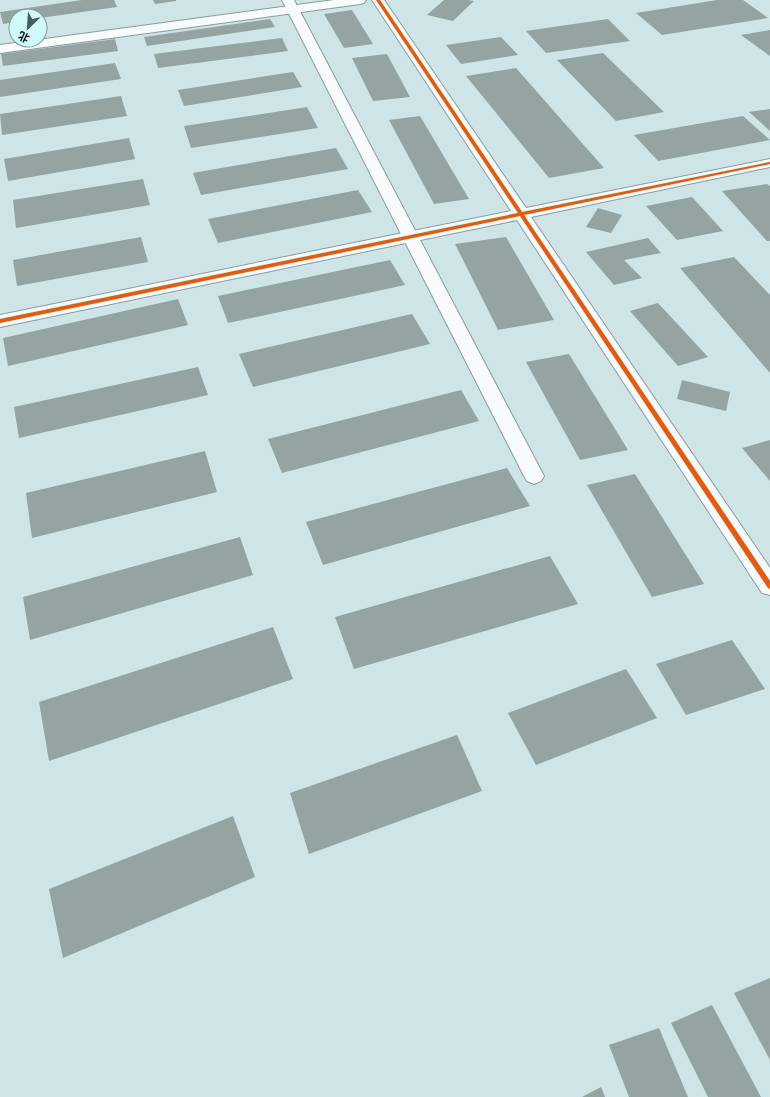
<svg xmlns="http://www.w3.org/2000/svg" width="770" height="1097" font-family="'Fira Sans','Noto Sans SC',sans-serif">
  <style>
    .building { fill: #93a4a3 }
    .lines { fill: none; stroke-linecap: round; stroke-linejoin: round }
    .street-casing { stroke: #8b9c9e; stroke-width: 2 }
    .secondary-casing { stroke: #8b9c9e; stroke-width: 2 }
    .street { fill: #f8fbfb; fill-rule: evenodd }
    .secondary { fill: #f8fbfb; fill-rule: evenodd }
    .cycleway-casing { stroke: #d0f9fd; stroke-width: 2 }
    .cycleway { fill: #e8590c; fill-rule: evenodd }
  </style>
  <rect width="100%" height="100%" fill="#cee4e6"/>
  <path class="building" d="M82,0H114L117,7L40,18V16H16V22L3,24L0,12Z
    M153,0H176V1L155,4Z
    M444,0H468L474,1L453,21L427,15Z
    M717,0H743L768,18L662,35L636,13Z
    M352,10L373,44L344,48L324,14Z
    M270,19L275,27L147,46L144,37Z
    M608,19L630,41L546,53L526,31Z
    M770,30V56L741,35Z
    M501,37L518,55L461,64L446,45Z
    M282,38L288,51L158,68L154,54Z
    M115,39L118,51L3,66L1,54Z
    M603,53L664,112L616,121L557,60Z
    M387,54L410,97L373,101L352,58Z
    M115,63L121,79L0,97V80Z
    M516,68L604,168L549,178L466,76Z
    M293,72L302,87L184,106L178,90Z
    M121,96L127,116L2,135L0,114Z
    M307,107L318,128L191,148L184,126Z
    M770,109V131L749,112Z
    M420,116L469,199L434,204L389,120Z
    M743,116L770,140L658,161L634,135Z
    M129,138L135,159L8,181L4,159Z
    M336,148L348,169L201,195L193,173Z
    M143,179L150,205L16,228L13,200Z
    M767,184L770,186V241H767L722,191Z
    M358,190L372,212L218,243L208,219Z
    M692,197L723,231L677,240L646,206Z
    M598,208L622,215L611,233L586,227Z
    M141,237L148,262L17,286L13,260Z
    M506,237L554,320L498,330L455,244Z
    M648,238L661,253L624,260L642,278L614,285L586,252Z
    M734,257L770,295V373L680,268Z
    M390,260L405,285L228,323L218,296Z
    M178,299L188,325L8,366L3,338Z
    M658,303L708,357L678,366L630,311Z
    M412,314L430,344L253,387L239,354Z
    M569,354L628,450L580,460L526,362Z
    M198,367L208,395L19,438L14,407Z
    M682,380L730,392L726,411L677,399Z
    M461,390L479,421L282,473L268,439Z
    M770,440V481L742,448Z
    M205,451L217,492L32,538L26,493Z
    M507,468L530,506L323,565L306,522Z
    M635,474L704,584L652,597L587,485Z
    M240,537L253,575L30,640L23,597Z
    M550,556L578,604L354,669L335,617Z
    M273,627L293,679L49,761L39,702Z
    M732,640L765,689L686,715L656,664Z
    M626,669L657,718L536,765L508,713Z
    M457,735L482,791L309,854L290,793Z
    M233,816L255,877L63,958L49,889Z
    M770,978V1060L734,993Z
    M712,1005L761,1097H708L671,1023Z
    M659,1028L688,1097H629L609,1045Z
    M601,1087L605,1097H582Z"/>
  <g class="lines">
    <g class="street-casing">
      <path id="street" d="M282,0H294L544,476L541,481L534,484L527,481L524,476Z"/>
    </g>
    <g class="secondary-casing">
      <path id="secondary" d="M334,0H366L364,3L360,4L0,53V45Z
        M372,0H384L526,208L770,159V167L531,217L770,568V595L762,593L517,220L0,327V315L511,211Z"/>
    </g>
    <use href="#street" class="street"/>
    <use href="#secondary" class="secondary"/>
    <g class="cycleway-casing">
      <path id="cycleway" d="M376,0H380L522,212L770,162V164L524,215L770,581V589L768,588L520,216L0,323V319L518,213Z"/>
    </g>
    <use href="#cycleway" class="cycleway"/>
  </g>
  <g transform="translate(28 28) rotate(205)"><circle r="19" fill="#d0f9fd" stroke="#7e9c9f"/>
  <path d="M0-3L7 15L0 10L-7 15Z" fill="#4a5b5c"/>
  <text y="-6" font-size="11" font-weight="bold" text-anchor="middle" fill="#031112">北</text>
  </g>
</svg>
